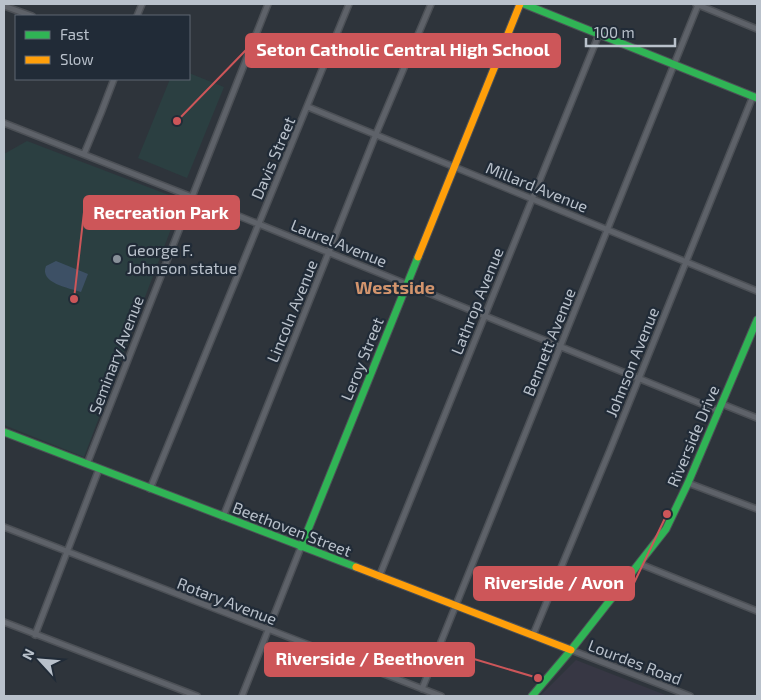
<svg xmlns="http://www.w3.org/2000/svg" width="761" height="700" font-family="'Exo 2',sans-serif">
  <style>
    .medical { fill: #373744 }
    .green { fill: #2b3f41 }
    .water { fill: #3d5065 }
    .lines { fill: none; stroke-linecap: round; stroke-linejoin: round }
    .street-casing { stroke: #4c5056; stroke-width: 8 }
    .fast-casing { stroke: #4c5056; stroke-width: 9 }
    .slow-casing { stroke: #4c5056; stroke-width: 9 }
    .street { stroke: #5e6269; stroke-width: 5 }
    .fast { stroke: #30b455; stroke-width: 7 }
    .slow { stroke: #ff9f0a; stroke-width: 7 }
    .poi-dot { fill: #889099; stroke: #212b37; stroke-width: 2 }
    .labels { text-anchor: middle; stroke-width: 4.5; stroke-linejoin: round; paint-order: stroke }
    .street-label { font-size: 16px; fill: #b9c1cb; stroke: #212b37 }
    .poi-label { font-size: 16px; fill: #b9c1cb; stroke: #212b37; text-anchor: start }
    .neighbourhood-label { font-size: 18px; font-weight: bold; fill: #d2946d; stroke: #212b37 }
    .leader { fill: none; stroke: #cd5659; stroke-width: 2 }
    .callout-dot { fill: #cd5659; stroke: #212b37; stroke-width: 2 }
    .callout { fill: #cd5659; stroke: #cd5659; stroke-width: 2 }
    .callout-label { font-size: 18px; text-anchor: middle; font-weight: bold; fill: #fff }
  </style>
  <rect width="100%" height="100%" fill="#2e343b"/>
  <path class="medical" d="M576,660L668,696H540Z"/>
  <path class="green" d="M189,73L224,87L187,178L138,158L170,79H189Z
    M27,141L182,200L84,457L4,425V154Z"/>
  <path class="water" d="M56,261L88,274L81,292C69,288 39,283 46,266Z"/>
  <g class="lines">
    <g class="street-casing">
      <path id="street" d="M696,4L757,29
        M4,6L32,16
        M137,16L142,4
        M308,107L757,291
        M4,123L192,197L719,411
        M84,154L101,113L114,79
        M722,404L757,418
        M87,464L268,4
        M688,483L757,509
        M150,489L349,4
        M223,517L376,134L431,4
        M4,527L441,696
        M640,564L757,611
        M379,577L599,34
        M4,622L197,696
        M35,635L99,469
        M533,635L610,450L753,96
        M571,650L690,696
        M422,689L698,5
        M242,696L301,547"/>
    </g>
    <g class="fast-casing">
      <path id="fast" d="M524,4L757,98
        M4,432L356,567
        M301,547L418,257
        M532,696L571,650L666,529L688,483L757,320"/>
    </g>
    <g class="slow-casing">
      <path id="slow" d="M418,257L520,4
        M356,567L571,650"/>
    </g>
    <use href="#street" class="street"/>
    <use href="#fast" class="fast"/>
    <use href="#slow" class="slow"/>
  </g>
  <circle class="poi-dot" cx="117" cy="259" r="5"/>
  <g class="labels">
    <g class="street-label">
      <text transform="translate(273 158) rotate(-67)" y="6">Davis Street</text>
      <text transform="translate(537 187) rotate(22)" y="6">Millard Avenue</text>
      <text transform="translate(339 243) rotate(22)" y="6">Laurel Avenue</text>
      <text transform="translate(477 301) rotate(-68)" y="6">Lathrop Avenue</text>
      <text transform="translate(292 311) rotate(-68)" y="6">Lincoln Avenue</text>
      <text transform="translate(549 342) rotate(-68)" y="6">Bennett Avenue</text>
      <text transform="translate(116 355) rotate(-69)" y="6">Seminary Avenue</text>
      <text transform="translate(362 359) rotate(-68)" y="6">Leroy Street</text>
      <text transform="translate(632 362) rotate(-68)" y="6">Johnson Avenue</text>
      <text transform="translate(693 436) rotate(-67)" y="6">Riverside Drive</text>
      <text transform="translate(292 529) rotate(21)" y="6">Beethoven Street</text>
      <text transform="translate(227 601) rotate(21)" y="6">Rotary Avenue</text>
      <text transform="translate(635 662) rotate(21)" y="6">Lourdes Road</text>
    </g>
    <g class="poi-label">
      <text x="127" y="256">George F.<tspan x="127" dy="18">Johnson statue</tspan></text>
    </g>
    <g class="neighbourhood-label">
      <text x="395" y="294">Westside</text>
    </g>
  </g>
  <path class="leader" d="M177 121L246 50M74 299L84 212M667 514L634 583M538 678L474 659"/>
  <g class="callout-dot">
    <circle cx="177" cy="121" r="5"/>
    <circle cx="74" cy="299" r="5"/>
    <circle cx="667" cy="514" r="5"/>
    <circle cx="538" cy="678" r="5"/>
  </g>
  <g class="callout">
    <rect x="246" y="34" width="314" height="33" rx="5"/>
    <rect x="84" y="196" width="155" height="33" rx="5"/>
    <rect x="474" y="567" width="160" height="33" rx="5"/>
    <rect x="265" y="643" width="209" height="33" rx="5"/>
  </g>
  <g class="callout-label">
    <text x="403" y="56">Seton Catholic Central High School</text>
    <text x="161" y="219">Recreation Park</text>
    <text x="554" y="589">Riverside / Avon</text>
    <text x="370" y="665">Riverside / Beethoven</text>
  </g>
  <rect width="761" height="700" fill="none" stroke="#b9c1cb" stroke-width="10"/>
  <rect x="15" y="15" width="175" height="65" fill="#212b37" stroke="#5e6772"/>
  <rect x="25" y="31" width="25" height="8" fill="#30b455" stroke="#5e6772"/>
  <text x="60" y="40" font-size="15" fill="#b9c1cb">Fast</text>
  <rect x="25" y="56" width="25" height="8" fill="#ff9f0a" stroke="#5e6772"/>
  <text x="60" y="65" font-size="15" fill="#b9c1cb">Slow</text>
  <g transform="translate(40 660) rotate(296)" stroke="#212b37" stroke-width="4" paint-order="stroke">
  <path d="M0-4L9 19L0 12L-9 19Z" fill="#b9c1cb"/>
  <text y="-8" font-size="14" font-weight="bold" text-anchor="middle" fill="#b9c1cb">N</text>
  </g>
  <path d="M586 38v8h89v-8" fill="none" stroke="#b9c1cb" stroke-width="2.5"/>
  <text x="594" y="38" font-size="15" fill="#b9c1cb" stroke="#212b37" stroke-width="4" paint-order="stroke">100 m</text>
</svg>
